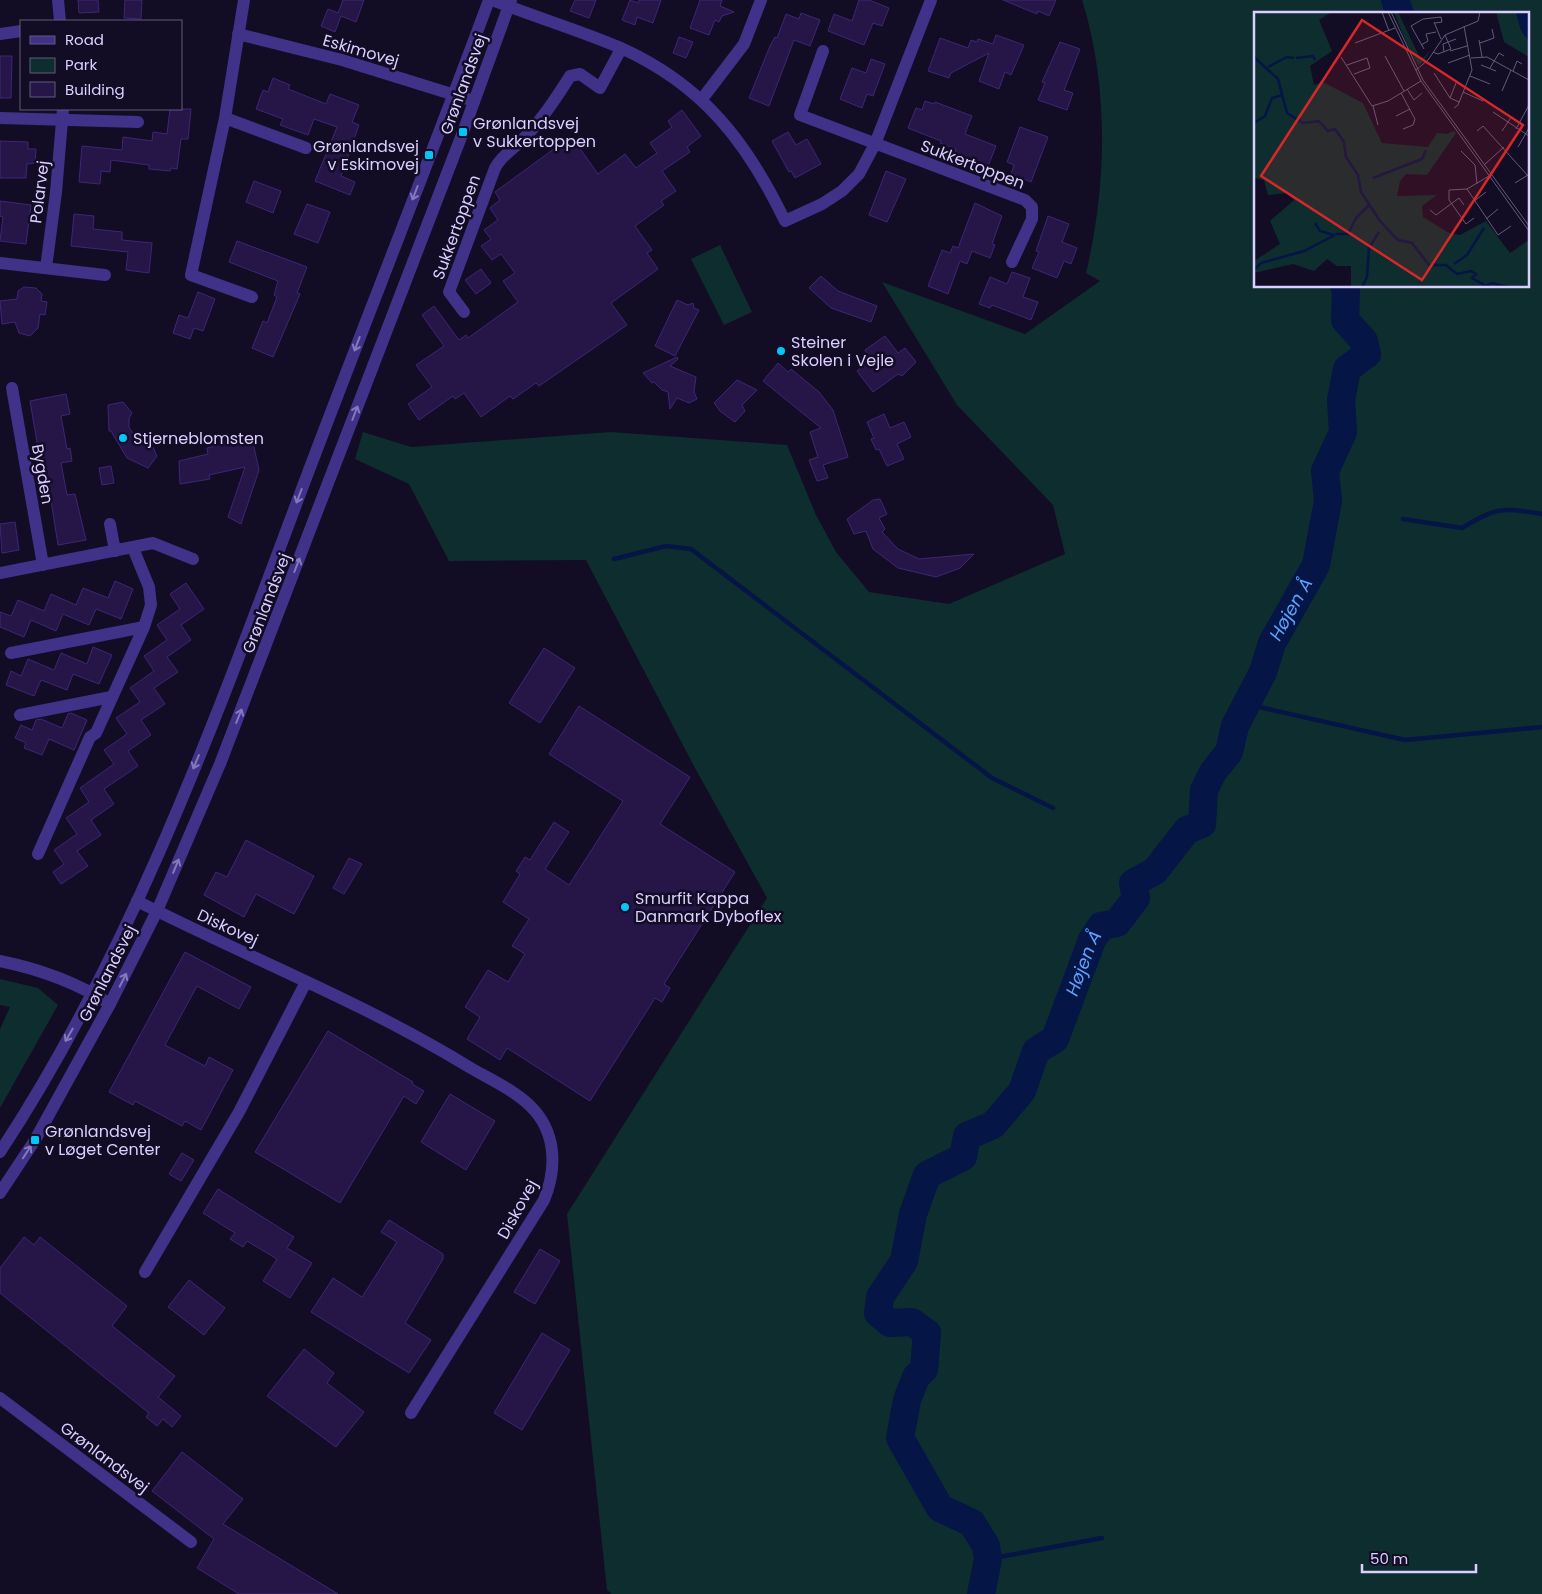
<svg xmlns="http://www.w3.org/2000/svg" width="1542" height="1594" font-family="Poppins,sans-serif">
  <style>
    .green { fill: #0e2d2f; fill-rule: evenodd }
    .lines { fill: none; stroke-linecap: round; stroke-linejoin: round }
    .stream { stroke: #051545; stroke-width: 4.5 }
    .river { stroke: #051545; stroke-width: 28 }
    .building { fill: #251647; stroke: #3e2676 }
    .minor { stroke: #3f3288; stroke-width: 12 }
    .tertiary { stroke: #3f3288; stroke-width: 12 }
    .oneway { stroke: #8579be }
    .poi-dot { fill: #00c6fa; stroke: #130c25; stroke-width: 2 }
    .labels { text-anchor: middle; stroke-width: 5; stroke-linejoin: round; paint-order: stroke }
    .street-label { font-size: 16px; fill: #dacfff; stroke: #130c25 }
    .poi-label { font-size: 16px; fill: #dacfff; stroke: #130c25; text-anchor: start }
    .water-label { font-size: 18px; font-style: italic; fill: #5da2ff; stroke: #130c25 }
    .inset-river { fill: none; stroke: #051545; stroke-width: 2.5 }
    .inset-road { fill: none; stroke: #635a7c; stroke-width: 1 }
    .view { fill: #d62828; fill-opacity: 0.15; stroke: #d62828; stroke-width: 2.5 }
    .inset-edge { fill: none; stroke: #dacfff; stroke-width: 2.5 }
  </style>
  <rect width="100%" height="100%" fill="#130c25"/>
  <path class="green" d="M1082,0H1542V1594H612L607,1590L567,1214L767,898L695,768L586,560L449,561L409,484L355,459L363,432L411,447L611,432L787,445L816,515L836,552L869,592L949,604L1065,554L1053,505L957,405L882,282L1025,334L1100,281L1086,273C1107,185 1109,86 1082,0ZM1256,14H1528V286H1256Z
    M720,245L752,312L724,325L691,259Z
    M0,979L38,988L58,1005L0,1108V1029L10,1007L0,1005Z"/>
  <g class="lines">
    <path class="stream" d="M1403,519L1462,528C1497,506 1503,508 1542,514
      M614,559L666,546L691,549L992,778L1053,808
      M1246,704L1405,740L1542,727
      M988,1559L1102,1538"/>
    <g class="river">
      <path d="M1395,0L1400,14"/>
      <path id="s1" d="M981,1594L988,1559L986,1546L972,1523L940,1508L900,1438L907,1400L916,1377L924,1369L927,1333L912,1322L890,1323L878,1313L880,1297L904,1261L913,1214L927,1175L963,1157L967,1136L993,1125L1022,1091L1036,1051L1055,1039L1092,940L1101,926L1117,923L1136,898L1133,883L1155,871L1187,830L1202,824L1204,790L1213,772L1229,752L1235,726L1263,672L1272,643L1316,565L1328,501L1325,471L1343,432L1341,400L1347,369L1367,354L1364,341L1345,320L1346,291L1344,286"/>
    </g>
  </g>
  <path class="building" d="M78,0H98L99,12L79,13Z
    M125,0H142L141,19L124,18Z
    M343,0H364L356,22L341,16L335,32L321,26L328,9L338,13Z
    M575,0H596L589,18L570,11Z
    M630,0L638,3L639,0H661L653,23L637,17L635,25L622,20Z
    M700,0H722L720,6L734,12L722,16L719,22L715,20L709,35L690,28Z
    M859,0H869L889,8L882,26L873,23L864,45L828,31L834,14L852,21Z
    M1003,0H1056L1049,16L1038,11L1037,14Z
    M801,13L820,20L810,46L794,40L769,106L749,98L770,46L775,37L777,38L786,14L799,19Z
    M996,35L1024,45L1011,75L1005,72L999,89L979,81L989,53L951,73L949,78L928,71L940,38L968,48L971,40L977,42L978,39L993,44Z
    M679,37L693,42L686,58L673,53Z
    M1060,42L1080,49L1064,90L1073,93L1067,110L1038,100L1045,83L1042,82Z
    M0,56H12L11,98H0Z
    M871,59L885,64L873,96L867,94L862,108L840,99L852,68L866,73Z
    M273,78L290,85L288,89L326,104L330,94L359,105L352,122L359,125L341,176L355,182L350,195L315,181L337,127L314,119L308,135L280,125L283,119L256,109L263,90L268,92Z
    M925,101L934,104L935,102L972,116L965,134L996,146L988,166L955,154L956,149L940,143L941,141L908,128L916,108L922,110Z
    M170,109H191L188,139H181L177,169L171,168L170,171L149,169V165L111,160L110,172L101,171L100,184L79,182L82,146L122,150L123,137L152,141L153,132L167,134Z
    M682,110L701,136L687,147L690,152L662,171L676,191L661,201L664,205L635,226L652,250L647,253L658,269L611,303L627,325L539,386L536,383L513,399L510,396L481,417L464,393L455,399L453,396L419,420L408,404L432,387L416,365L444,346L422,315L434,306L459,340L466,335L468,338L518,302L503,281L515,273L501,254L492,260L481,246L491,239L484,230L498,220L490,208L500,200L495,192L562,143L567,149L576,143L598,174L625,154L636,168L657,153L650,143L672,127L668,121Z
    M1020,127L1048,137L1031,182L1011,174L1014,165L1007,162Z
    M788,132L796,145L807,139L821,164L795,178L791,171L789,172L772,141Z
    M0,141L28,142V149H36L35,163L27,164L26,178H0Z
    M886,171L906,179L887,222L869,215Z
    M254,181L281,191L273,213L246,202Z
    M0,201L31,205L26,244L0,241L3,217L0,216Z
    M975,203L1002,216L992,244L995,245L990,258L972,251L967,264L960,261L948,294L928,286L942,250L950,253L953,246L958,248Z
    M307,204L330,212L318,243L294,234Z
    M74,214L94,216L93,229L122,232V240L152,243L149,273L126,270L128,252L71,246Z
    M1048,216L1069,224L1062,242L1077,248L1071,264L1064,261L1057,278L1032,268L1039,252L1036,251Z
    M237,241L307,267L297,293L300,294L273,357L252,348L263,321L267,323L277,297L274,295L278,281L229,262Z
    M481,269L491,283L476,294L465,280Z
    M1012,272L1030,278L1023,297L1038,302L1031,320L992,305L990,308L979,304L990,277L1007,284Z
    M821,276L838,291L877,306L871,322L831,308L809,288Z
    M24,287L36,288L42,294L41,301L47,302L45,315L40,314L38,328L30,336L19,333L15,322L2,324L0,301L17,299L18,291Z
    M198,292L215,299L203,331L194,328L190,339L173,333L179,315L188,318Z
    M677,300L688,305L693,303L694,308L699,310L675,356L655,346Z
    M885,336L898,353L905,348L916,362L902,376L898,374L873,392L857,371L870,360L865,350Z
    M677,357L678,359L670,366L696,377L694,392L697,399L689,403L677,398L670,409L668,392L662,390L654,382L652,383L643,373Z
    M778,363L788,372L791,369L819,392L833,410L848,457L823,465L828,478L817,481L809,460L818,457L810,432L821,428L763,381Z
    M737,380L757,390L742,405L745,411L735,422L720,411L714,403Z
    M66,394L70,414L61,416L67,449L70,448L72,461L61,463L67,495L75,494L86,540L58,545L51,500L47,501L30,401Z
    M123,402L132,413L129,418V427L137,440L145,444L151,443L157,456L148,468L127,458L111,431H109L108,405Z
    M884,414L890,428L904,422L911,437L897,444L904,459L887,466L879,449L876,450L871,439L874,438L867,422Z
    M252,438L259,470L241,524L228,517L245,467L209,475L210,479L180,484L179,461L208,454L207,448Z
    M111,466L114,483L102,485L99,468Z
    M880,499L887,514L879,518L885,529L882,532L898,549L919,559L974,554L960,568L936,577L898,568L873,549L866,531L854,534L847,519L873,500Z
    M15,522L19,550L2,553L0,524Z
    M115,581L133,589L121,619L96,609L89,625L63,614L56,631L31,620L24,637L0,627V612L11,616L18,600L44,611L51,594L76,605L83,588L108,598Z
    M186,583L204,609L181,625L191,640L167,657L178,672L154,688L165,704L141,720L151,735L128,751L138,766L104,789L114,804L91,820L101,835L77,851L88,866L61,884L53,872L64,864L54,850L77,834L66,818L89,802L80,788L114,764L104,750L127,734L116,718L140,702L130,688L154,671L144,656L167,640L157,625L180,609L170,594Z
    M93,647L112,655L99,684L73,674L67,690L41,680L34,696L6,685L11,671L21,676L28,659L54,670L61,653L87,664Z
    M544,648L575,668L540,723L509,703Z
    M579,706L690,777L660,824L735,872L664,984L670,988L662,1002L655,998L590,1101L507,1048L500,1060L467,1039L480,1017L465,1007L488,970L508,982L525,954L512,946L529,919L503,902L520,874L516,871L525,857L530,860L554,822L569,832L545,869L569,885L623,801L549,754Z
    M71,713L87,720L74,750L49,739L42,755L24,748L26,743L15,738L21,725L32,730L36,720L41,719L62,728L68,714Z
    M246,840L314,876L294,914L256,894L244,917L204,895L216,872L227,877Z
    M349,858L362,864L344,894L333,888Z
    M185,952L251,987L239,1009L197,986L165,1045L205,1066L209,1057L233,1070L201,1130L185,1121L182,1126L135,1101L133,1105L109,1092Z
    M328,1031L413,1082L412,1084L424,1091L416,1104L404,1096L340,1203L255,1152Z
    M450,1094L495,1121L466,1170L421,1142Z
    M182,1153L194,1160L181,1181L169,1174Z
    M218,1189L294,1237L287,1248L312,1263L290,1298L263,1281L277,1259L247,1241L243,1247L230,1239L235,1233L203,1213Z
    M389,1220L443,1254V1259L405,1323L431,1340L409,1373L311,1312L333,1278L362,1297L397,1242L381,1232Z
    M24,1237L34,1245L40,1237L127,1306L112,1326L175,1376L158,1397L181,1416L172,1427L163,1419L157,1426L146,1417L149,1413L0,1293V1268Z
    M540,1249L560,1261L535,1304L514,1292Z
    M189,1280L225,1308L204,1335L168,1307Z
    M542,1333L570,1350L522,1430L494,1413Z
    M304,1349L334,1373L327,1383L364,1412L336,1447L267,1396Z
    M182,1452L243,1499L223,1524L338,1594H239L197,1568L214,1539L152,1491Z"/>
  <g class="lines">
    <path class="minor" d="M58,0L60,21
      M244,0L225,118L191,275L252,297
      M492,0C535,17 579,30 621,48C703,85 747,142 785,221L822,204L842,191L859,174L875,144L931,0
      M0,34L21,31
      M238,34L342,60L474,101
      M823,51L800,115L1025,200L1032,207V219L1012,262
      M702,99L744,44L761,0
      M0,118L138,122
      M225,118L306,148
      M0,263L105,275
      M46,268L56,192L63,109
      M464,312L449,292L495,168C503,153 516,148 527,135C544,117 557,97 570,76L580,74L600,88L621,49
      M12,388L43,565
      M110,524L115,551
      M0,573L153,543L193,559
      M11,653L144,627
      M20,715L111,697
      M38,854L90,737L96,733L144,627L151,605L149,587L133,548
      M137,901C247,957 363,1002 469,1067C491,1080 519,1092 535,1111C557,1137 556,1171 544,1200L411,1413
      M0,961C39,969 76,982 110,1004
      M145,1272L239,1112L306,982
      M0,1398L191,1542"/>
    <path class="tertiary" d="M0,1152C132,952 216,718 300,494C362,329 428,165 489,0
      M0,1193L35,1140L110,1004L157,911L220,764L463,132L511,0"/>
  </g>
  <defs><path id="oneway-shaft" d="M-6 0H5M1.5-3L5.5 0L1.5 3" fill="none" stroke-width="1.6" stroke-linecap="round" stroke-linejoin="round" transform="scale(1.25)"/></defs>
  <g class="oneway">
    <use href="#oneway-shaft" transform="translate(415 193) rotate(111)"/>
    <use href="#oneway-shaft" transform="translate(357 344) rotate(111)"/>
    <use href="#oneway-shaft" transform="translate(355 413) rotate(-69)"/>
    <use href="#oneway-shaft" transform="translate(299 496) rotate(111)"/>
    <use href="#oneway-shaft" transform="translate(297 565) rotate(-69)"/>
    <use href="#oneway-shaft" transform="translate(239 716) rotate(-68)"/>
    <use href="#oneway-shaft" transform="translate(196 762) rotate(113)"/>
    <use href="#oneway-shaft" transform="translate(176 866) rotate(-67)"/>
    <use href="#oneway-shaft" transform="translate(123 980) rotate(-63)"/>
    <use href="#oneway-shaft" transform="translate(69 1035) rotate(120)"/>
    <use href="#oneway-shaft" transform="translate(27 1152) rotate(-57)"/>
  </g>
  <g class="poi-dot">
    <rect x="458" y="127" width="10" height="10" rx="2.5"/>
    <rect x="424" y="150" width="10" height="10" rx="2.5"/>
    <circle cx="781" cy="351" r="5"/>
    <circle cx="123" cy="438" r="5"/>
    <circle cx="625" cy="907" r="5"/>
    <rect x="30" y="1135" width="10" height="10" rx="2.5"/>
  </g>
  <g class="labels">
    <g class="street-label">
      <text transform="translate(361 50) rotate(16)" y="6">Eskimovej</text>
      <text transform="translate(463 84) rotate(-70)" y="6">Grønlandsvej</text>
      <text transform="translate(973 164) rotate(21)" y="6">Sukkertoppen</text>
      <text transform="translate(39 192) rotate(-83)" y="6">Polarvej</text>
      <text transform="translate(456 227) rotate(-70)" y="6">Sukkertoppen</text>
      <text transform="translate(43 474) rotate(80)" y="6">Bygden</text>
      <text transform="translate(266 603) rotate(-69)" y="6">Grønlandsvej</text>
      <text transform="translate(228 927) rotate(25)" y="6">Diskovej</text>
      <text transform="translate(107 973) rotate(-63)" y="6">Grønlandsvej</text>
      <text transform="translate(517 1209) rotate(-61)" y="6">Diskovej</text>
      <text transform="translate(105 1457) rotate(37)" y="6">Grønlandsvej</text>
    </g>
    <g class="poi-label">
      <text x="473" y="129">Grønlandsvej<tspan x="473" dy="18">v Sukkertoppen</tspan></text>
      <text x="419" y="152" text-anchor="end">Grønlandsvej<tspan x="419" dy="18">v Eskimovej</tspan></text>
      <text x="791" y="348">Steiner<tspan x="791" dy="18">Skolen i Vejle</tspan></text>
      <text x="133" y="444">Stjerneblomsten</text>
      <text x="635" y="904">Smurfit Kappa<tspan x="635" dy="18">Danmark Dyboflex</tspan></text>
      <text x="45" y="1137">Grønlandsvej<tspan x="45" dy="18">v Løget Center</tspan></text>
    </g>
    <g class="water-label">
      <text dy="6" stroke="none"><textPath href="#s1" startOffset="1222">Højen Å</textPath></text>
      <text dy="6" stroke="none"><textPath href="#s1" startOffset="788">Højen Å</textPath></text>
    </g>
  </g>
  <g transform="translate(1254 12)">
    <rect width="275" height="275" fill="#130c25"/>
    <path d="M0,0H78L65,8L78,39L56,54L60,73L69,70L109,91L128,131L174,135L183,121L193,122L200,119L202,121L173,163L152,162L146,169L143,184L183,183L168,194L169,205L195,221L206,223L232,209L256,241L275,228V275H97V254H83L73,247L60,259L39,252L0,261V249L26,232L16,209L40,188L33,181L14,183L10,168L0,166ZM140,0H144L167,48L178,37L167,52L164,53L152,30ZM242,0H262L267,18L275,29V45L250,30Z" fill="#0e2d2f"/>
    <path d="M262,0L275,3V29L267,18Z" fill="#051545"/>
    <path class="inset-river" d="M0,45L24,67L33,101L49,111L65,109L74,119L81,117L90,130L92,145L104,163L107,180L126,209L144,228L158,231L175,253H192L203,262L217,259L222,262L218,266L232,274L238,271L254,275M42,46L59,44L61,48M14,55L33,45L40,46M0,111L11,104L18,86L29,83M119,166L168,147L172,138M61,211L66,219L80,223M200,252L213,243L230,216M0,258L7,251L50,239L83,222H94L102,206L116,192M108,275L113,265L115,236L125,220"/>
    <path class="inset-road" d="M128,0L135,19M134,0L167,69L275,219M137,0L169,68L275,214M180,10L187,27M225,28L228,45M101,31L141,16M226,31L240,26L238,17M167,33L174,29L172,22L182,20M170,37L157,14L169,7L187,5L188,10L181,11M196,39L213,34M179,40L184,42L197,37L191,23M190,40L189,32L202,27M131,44L150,79M87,45L118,94L134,89L167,69M217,46L233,45L275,68M194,51L216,43M93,53L113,46L116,56L100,62M227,53L242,59M236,56L245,41L250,44M162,58L174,48L191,23L224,9L226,0M259,59L263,49L268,52M180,61L196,86L205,90M216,64L236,72M153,77L160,88L168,81M248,79L257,58M209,80L229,89M147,81L161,107L159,113L149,117M196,86L202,71M119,94L124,113M200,96L204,93L218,58L210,14M239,100L275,124M142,104L156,97M262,117L275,93M223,119L229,114L275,165M248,119L258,104M264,135L275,116M207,139L221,153L223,172M230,153L250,135M261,171L274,163M213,177L244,223L257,214M219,190L232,180M176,198L182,203L205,186L210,193M220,206L212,212L195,188V178L213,177L235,164M232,207L244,197"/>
    <path class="view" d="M108,8L269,113L168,268L7,164Z"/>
    <rect width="275" height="275" class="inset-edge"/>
  </g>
  <rect x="20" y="20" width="162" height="90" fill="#130c25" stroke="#635a7c"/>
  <rect x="30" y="36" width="25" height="8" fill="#3f3288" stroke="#635a7c"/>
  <text x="65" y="45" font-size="15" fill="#dacfff">Road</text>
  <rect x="30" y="58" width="25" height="15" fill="#0e2d2f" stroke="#635a7c"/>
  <text x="65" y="70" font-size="15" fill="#dacfff">Park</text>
  <rect x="30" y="82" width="25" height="15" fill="#251647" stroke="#635a7c"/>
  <text x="65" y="95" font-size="15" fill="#dacfff">Building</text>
  <path d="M1362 1564v8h114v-8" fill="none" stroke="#dacfff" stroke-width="2.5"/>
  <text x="1370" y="1564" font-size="15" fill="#dacfff" stroke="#130c25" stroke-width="4" paint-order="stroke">50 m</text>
</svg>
